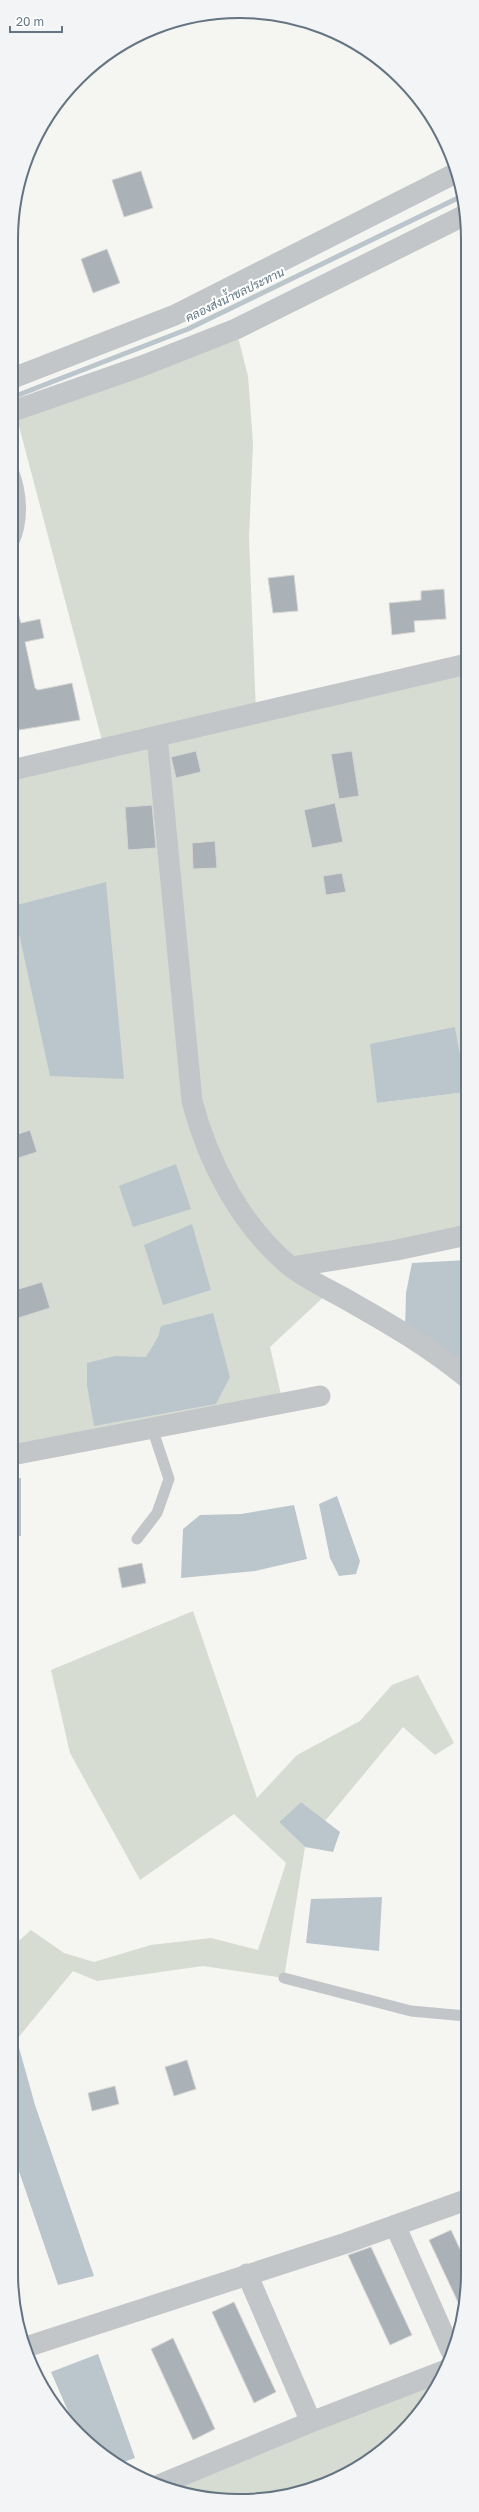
<svg xmlns="http://www.w3.org/2000/svg" width="479" height="2512" font-family="'Golos Text',Sarabun,sans-serif">
  <style>
    .green { fill: #d6dcd2 }
    .water { fill: #bbc6cc }
    .lines { fill: none; stroke-linecap: round; stroke-linejoin: round }
    .stream { stroke: #bbc6cc; stroke-width: 5 }
    .building { fill: #abb2b7; stroke: #d6d6d4 }
    .lane { stroke: #c2c6c9; stroke-width: 11 }
    .street { stroke: #c2c6c9; stroke-width: 21 }
    .labels { text-anchor: middle; stroke-width: 4; stroke-linejoin: round; paint-order: stroke }
    .water-label { font-size: 12px; font-style: italic; fill: #5f767f; stroke: #fff }
    .rim { fill: none; stroke: #647482; stroke-width: 2 }
  </style>
  <rect width="100%" height="100%" fill="#f5f5f1"/>
  <path class="green" d="M236,329L248,376L253,443L249,538L256,713L467,664V1091L455,1027L377,1103L467,1092V1235L291,1267L331,1290L270,1347L283,1403L12,1455V770L104,748L15,411Z
    M193,1611L257,1798L297,1755L360,1721L392,1685L418,1675L454,1743L435,1755L403,1727L325,1821L301,1802L279,1822L305,1847L284,1978L203,1966L97,1981L73,1971L17,2039L11,2019V1948L31,1930L64,1953L94,1962L151,1945L211,1938L258,1950L286,1863L234,1814L140,1880L70,1753L51,1670Z
    M444,2374L390,2444L313,2489L225,2501L159,2485Z"/>
  <path class="water" d="M106,882L124,1079L50,1076L13,906Z
    M455,1027L467,1092L377,1103L370,1044Z
    M176,1164L191,1209L133,1227L119,1186Z
    M192,1224L211,1290L163,1305L144,1245Z
    M467,1260V1378L405,1332L406,1293L412,1263Z
    M213,1313L230,1377L216,1404L94,1426L87,1385V1363L115,1356L146,1357L158,1337L161,1326Z
    M12,1478H21V1536H12Z
    M337,1496L360,1561L356,1574L339,1576L330,1558L319,1504Z
    M294,1505L307,1559L255,1571L181,1578L183,1529L200,1515L241,1514Z
    M301,1802L340,1832L333,1852L305,1847L279,1822Z
    M382,1897L379,1951L306,1943L311,1899Z
    M11,2019L35,2105L94,2276L58,2285L11,2148Z
    M98,2354L135,2458L121,2463L78,2434L51,2372Z"/>
  <g class="lines">
    <path class="stream" d="M13,397L188,329L460,197"/>
  </g>
  <path class="building" d="M141,171L153,208L124,217L112,180Z
    M107,249L120,283L93,293L81,259Z
    M294,575L298,611L273,613L268,578Z
    M444,589L446,619L414,621L415,632L392,635L389,603L421,600V591Z
    M13,613H18L21,623L40,619L44,638L25,642L35,688L38,690L72,683L80,720L19,730L12,691Z
    M196,751L201,772L176,778L171,757Z
    M352,751L359,796L339,799L331,754Z
    M335,803L343,842L312,848L304,810Z
    M152,805L156,848L128,850L125,807Z
    M215,841L217,868L193,869L192,843Z
    M342,873L346,892L326,895L323,876Z
    M30,1130L37,1152L12,1160V1136Z
    M42,1282L50,1308L12,1320V1291Z
    M142,1563L146,1583L122,1588L118,1568Z
    M187,2060L196,2089L174,2096L165,2067Z
    M115,2086L119,2104L92,2111L88,2093Z
    M451,2230L466,2262V2302L463,2313L429,2240Z
    M371,2247L412,2335L390,2345L348,2255Z
    M234,2302L276,2392L254,2403L212,2312Z
    M173,2338L215,2429L193,2440L151,2349Z"/>
  <g class="lines">
    <path class="lane" d="M13,544C24,521 22,493 13,470
      M137,1539L157,1513L169,1479L152,1428
      M284,1978L411,2011L466,2016"/>
    <path class="street" d="M13,378L175,315L454,174
      M13,411L142,366L236,329L465,215
      M157,736L192,1101C208,1162 240,1225 291,1267C310,1282 335,1292 356,1305C395,1327 432,1349 467,1378
      M12,770L467,664
      M291,1267L397,1250L467,1235
      M12,1455L320,1396
      M395,2225L451,2351
      M247,2274L311,2422
      M26,2347L346,2243L466,2200
      M159,2485L311,2422L446,2370"/>
  </g>
  <g class="labels">
    <g class="water-label">
      <text transform="translate(235 295) rotate(-26)" y="4">คลองส่งน้ำชลประทาน</text>
    </g>
  </g>
  <path d="M0 0H479V2512H0ZM239 18H240A221 221 0 0 1 461 239V2273A221 221 0 0 1 240 2494H239A221 221 0 0 1 18 2273V239A221 221 0 0 1 239 18Z" fill="#f3f4f5" fill-rule="evenodd"/>
  <path class="rim" d="M239 18H240A221 221 0 0 1 461 239V2273A221 221 0 0 1 240 2494H239A221 221 0 0 1 18 2273V239A221 221 0 0 1 239 18Z"/>
  <path d="M10 26v6h52v-6" fill="none" stroke="#647482" stroke-width="2"/>
  <text x="16" y="26" font-size="12" fill="#647482" stroke="#ffffff" stroke-width="3" paint-order="stroke">20 m</text>
</svg>
